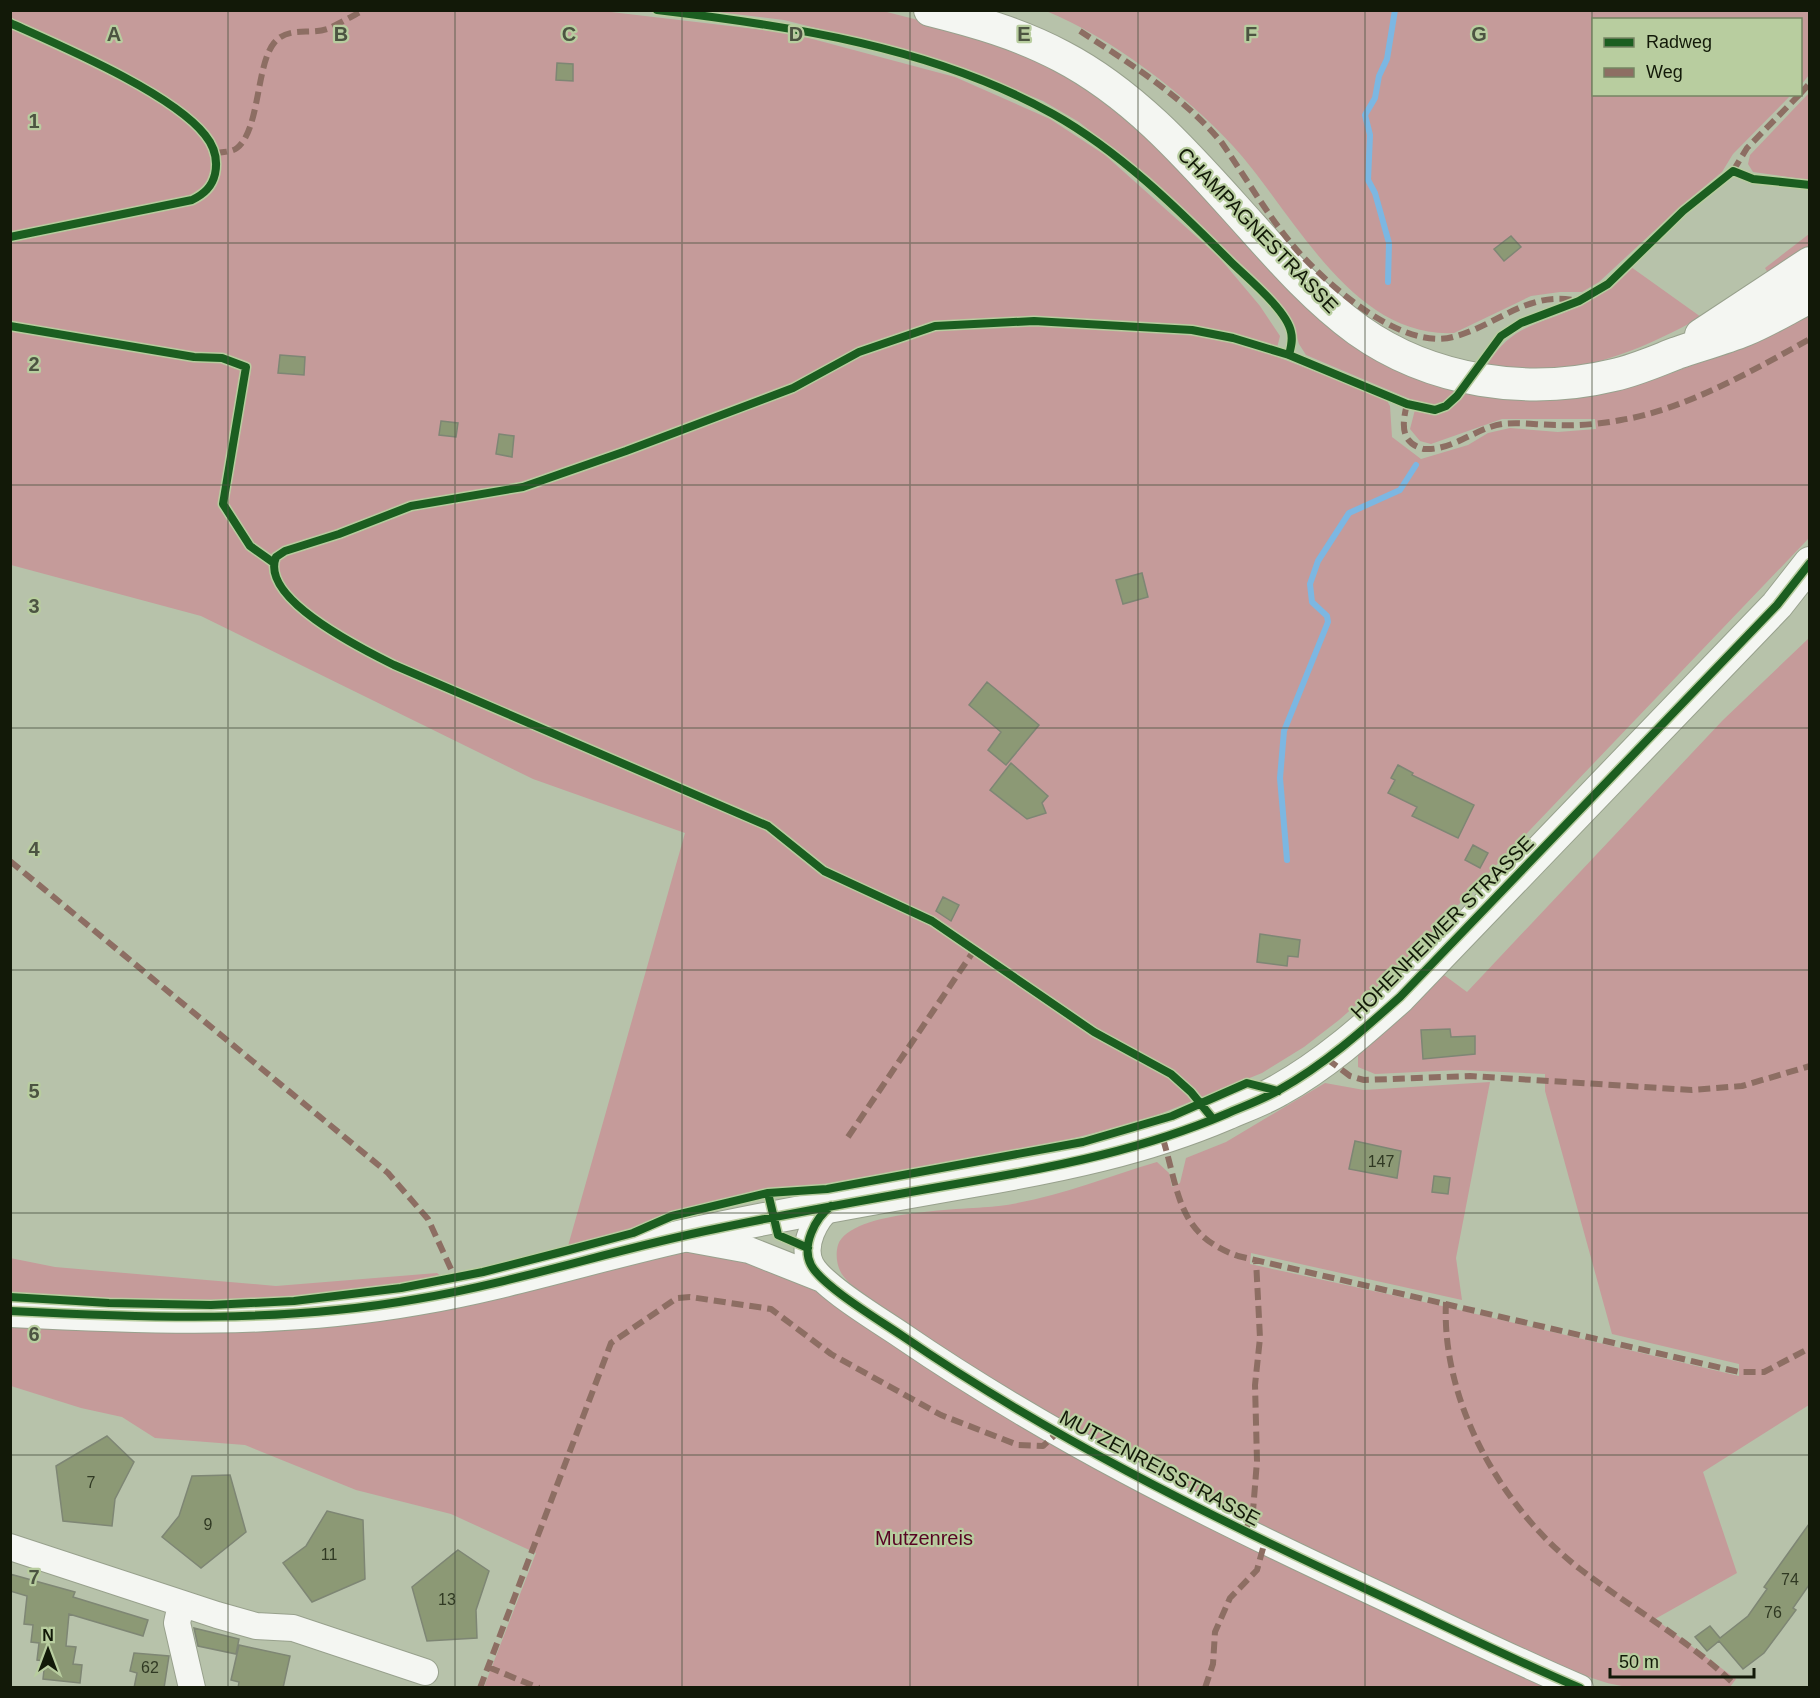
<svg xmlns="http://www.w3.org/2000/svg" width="1820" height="1698" font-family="Helvetica,sans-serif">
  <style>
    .green { fill: #c59b9a }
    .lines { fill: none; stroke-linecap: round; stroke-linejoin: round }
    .stream { stroke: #7cb7e2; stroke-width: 6 }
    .building { fill: #8c9975; stroke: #7e8674; stroke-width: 1.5 }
    .minor-casing { stroke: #98a18d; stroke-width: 28 }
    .major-casing { stroke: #98a18d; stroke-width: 34 }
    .minor { stroke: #f4f6f2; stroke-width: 26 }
    .major { stroke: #f4f6f2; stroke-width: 32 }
    .quiet { stroke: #8d6e63; stroke-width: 6; stroke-dasharray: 12 6; stroke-linecap: butt }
    .cycleway-casing { stroke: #b8cd9f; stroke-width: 11 }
    .cycleway { stroke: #1b5e20; stroke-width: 8 }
    .grid { fill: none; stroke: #4c5441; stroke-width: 1.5; stroke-opacity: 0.55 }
    .labels { text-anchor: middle; stroke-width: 4.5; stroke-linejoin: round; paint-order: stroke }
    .number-label { font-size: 16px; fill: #303923 }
    .street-label { font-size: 20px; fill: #121908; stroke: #b8cd9f }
    .park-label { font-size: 20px; fill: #580323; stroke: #b8cd9f }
    .grid-label { font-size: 20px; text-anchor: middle; font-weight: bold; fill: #4c5441; stroke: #b8cd9f; stroke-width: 4.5; stroke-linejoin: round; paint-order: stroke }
  </style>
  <rect width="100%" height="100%" fill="#b7c2aa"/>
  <path class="green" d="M594,10L790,33L955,77L1050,119L1105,155L1218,256L1260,306L1280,336L1275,356L1386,399L1390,406L1392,437L1421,459L1468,445L1488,433L1510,428L1558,432L1596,429L1595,419H1502L1431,444L1420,441L1410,429L1417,402L1306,355L1299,344L1291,319L1232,256L1126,160L1079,122L1043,101L955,65L891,47L784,20L709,11H883L996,40L1082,81L1448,388C1585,426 1691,369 1809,309V538L1398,968L1339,1020L1304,1047L1262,1073L1145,1120L1051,1144L814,1186L758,1190L670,1212L630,1229L568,1246L685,833L533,779L201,616L11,565L10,11Z
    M1046,11H1809V75L1801,85L1800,20H1594V94L1791,95L1733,154L1722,172L1681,206L1599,282L1582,292H1560L1531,296L1454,333C1350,338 1293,211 1233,146C1186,95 1111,37 1046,11Z
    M1809,93V180L1753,172L1748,164L1750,155Z
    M1809,234V250L1769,275L1765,268Z
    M1631,267L1701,317C1642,350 1578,377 1509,369C1502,368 1495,365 1487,365C1513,323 1539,326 1579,306C1600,296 1615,283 1631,267Z
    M1809,638V1405L1703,1472L1737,1573L1655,1619L1736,1679L1730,1687C1688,1687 1641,1694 1601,1681C1527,1658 1453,1617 1383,1583C1233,1512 1083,1441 944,1348C914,1328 868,1305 844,1277C837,1269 835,1255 838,1245C851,1209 967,1210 999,1206C1054,1199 1105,1177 1157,1162L1169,1173L1172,1187L1180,1183L1186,1158L1226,1142L1325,1083L1364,1090L1490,1082L1456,1258L1462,1300L1251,1253L1250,1264L1442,1306L1739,1376V1364L1612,1334L1545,1091V1074L1459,1070L1375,1074L1358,1067V1055L1444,975L1467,992L1723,720Z
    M694,1251L756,1261L836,1300L1554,1687H484L536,1553L451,1514L356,1490L245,1445L155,1438L122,1417L81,1408L11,1386L10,1320L114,1325Z
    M10,1258L55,1267L276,1286L437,1273L442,1277C301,1309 155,1302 11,1294Z"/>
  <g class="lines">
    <path class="stream" d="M1388,282L1389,243L1375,193L1368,180L1370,135L1365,115L1375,98L1379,76L1387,59L1395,10
      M1287,860L1280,778L1284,731L1328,622L1327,616L1312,602L1310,584L1318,561L1349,513L1400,490L1416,465"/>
  </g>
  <path class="building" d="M557,63L573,64V81L556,80Z
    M1511,236L1521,247L1504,261L1494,249Z
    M280,355L305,357L304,375L278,373Z
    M441,421L458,423L456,437L439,435Z
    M499,434L514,436L512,457L496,454Z
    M1142,573L1148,597L1123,604L1116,580Z
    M987,682L1039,725L1006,765L988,750L1001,732L969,705Z
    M1011,763L1048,796L1042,803L1046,813L1027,819L990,790Z
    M1398,765L1413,773L1412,775L1474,805L1458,838L1412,816L1417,807L1388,793L1395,780L1391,778Z
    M1473,845L1488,853L1480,868L1465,860Z
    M943,897L959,905L951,921L936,911Z
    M1260,934L1300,940L1298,957L1288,956L1287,966L1257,962Z
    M1450,1029L1451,1037L1475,1036V1054L1423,1059L1421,1030Z
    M1355,1141L1401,1151L1397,1178L1349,1169Z
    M1434,1176L1450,1178L1448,1194L1432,1192Z
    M107,1436L134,1462L115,1499L112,1526L63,1521L56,1466Z
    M230,1475L246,1532L201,1568L162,1537L179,1516L192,1476Z
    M327,1511L363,1520L365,1579L312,1602L283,1563L306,1546Z
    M1809,1524V1585L1793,1608L1796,1610L1764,1653L1743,1669L1719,1641L1707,1651L1695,1637L1710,1626L1720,1638L1748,1616L1767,1589L1764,1587Z
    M458,1550L489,1571L476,1610L477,1638L427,1641L412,1587Z
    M10,1574L75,1592L73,1597L148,1620L143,1636L69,1614L66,1646L76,1647L73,1664L82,1665L80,1683L43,1679L45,1661L37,1660L39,1643L31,1642L33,1625L24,1624L27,1596L10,1591Z
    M194,1628L239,1639L236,1654L198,1646Z
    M239,1645L290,1656L283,1688H238L239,1682L231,1680Z
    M134,1653L169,1656L164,1688H134L137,1673L130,1671Z"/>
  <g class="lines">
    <g class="minor-casing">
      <path id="minor" d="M831,1206C815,1218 801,1246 811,1265C822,1286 879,1320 901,1335C1047,1435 1203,1513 1364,1588C1435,1621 1507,1657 1580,1688
        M689,1239L749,1250L822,1279
        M10,1547L217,1615L256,1626L293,1628L425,1672
        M181,1604L177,1623L192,1688"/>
    </g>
    <g class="major-casing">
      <path id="major" d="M930,10C974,21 1020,34 1061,56C1138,96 1194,163 1251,226C1284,263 1318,301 1358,330C1431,382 1528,396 1614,375C1636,370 1656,361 1677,353C1700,345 1723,339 1745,330C1767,321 1788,308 1810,297
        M1701,335L1810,263
        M10,1311C148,1318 281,1323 417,1299C518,1282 615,1249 715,1229C801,1211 887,1196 973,1181C1060,1166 1144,1149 1226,1114C1244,1106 1262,1100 1279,1090C1324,1065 1362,1031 1400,997L1777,605L1810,563"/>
    </g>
    <use href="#minor" class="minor"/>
    <use href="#major" class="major"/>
    <path class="quiet" d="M1080,31C1129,63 1184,97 1222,143C1246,178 1268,216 1295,248C1326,284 1402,351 1453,337C1496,326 1526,292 1573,300
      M1800,94L1810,83
      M215,153C222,152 232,152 237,148C260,130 256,65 274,43C288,26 308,35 327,29C339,24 352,16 364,10
      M1733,171L1747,148L1800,94
      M1407,404C1402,424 1400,443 1424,449C1452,451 1476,428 1502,424C1520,422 1539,425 1557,425C1577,426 1601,424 1621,420C1684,410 1754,370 1810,339
      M10,861L388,1173L428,1219L457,1282
      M1327,1059L1350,1076L1364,1080L1470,1076L1692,1090L1742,1086L1810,1066
      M848,1137L975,949L972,948
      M1163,1139C1179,1191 1177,1235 1238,1256L1739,1372H1764L1810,1348
      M1446,1302C1441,1402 1502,1509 1580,1569C1630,1607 1687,1639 1733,1683
      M1245,1532L1253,1511L1257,1461L1255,1385L1260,1338L1256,1260
      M488,1667L539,1688
      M480,1688L611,1343L677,1298L690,1297L771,1309L831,1354L941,1415L1018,1445L1043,1446L1056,1434
      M1205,1688L1213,1664L1215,1632L1230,1598L1257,1570L1265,1541"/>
    <g class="cycleway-casing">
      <path id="cycleway" d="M657,10C791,26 933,47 1053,114C1119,151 1177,208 1230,261C1246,277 1287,310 1291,332C1293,340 1291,347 1289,355
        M10,23C61,46 172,93 205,135C214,146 218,160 215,174C212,187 204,194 192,200L10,237
        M10,326L194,357L222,358L246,367L223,504L250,546L274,563
        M1213,1119L1191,1092L1171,1074L1094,1032L932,921L824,871L768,826L394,665C364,650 259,599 276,557L285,551L339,534L411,506L523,487L626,451L793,388L859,352L935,326L1034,321L1192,330L1233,338L1289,355L1407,404L1435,410L1446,406L1457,396L1501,336L1521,323L1579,301L1608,284L1683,211L1733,171L1753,179L1810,185
        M768,1193L778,1235L808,1248
        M831,1206C815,1218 801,1246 811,1265C822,1286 879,1320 901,1335C1047,1435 1203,1513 1364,1588C1435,1621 1507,1657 1580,1688
        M10,1297L109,1303L211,1305L294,1301L401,1288L483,1272L569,1250L633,1233L672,1216L768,1193L827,1189L1083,1142L1172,1116L1247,1083L1278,1091
        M10,1311C148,1318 281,1323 417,1299C518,1282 615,1249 715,1229C801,1211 887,1196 973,1181C1060,1166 1144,1149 1226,1114C1244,1106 1262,1100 1279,1090C1324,1065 1362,1031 1400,997L1777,605L1810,563"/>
    </g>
    <use href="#cycleway" class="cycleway"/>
  </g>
  <path class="grid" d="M228,10V1688M455,10V1688M682,10V1688M910,10V1688M1138,10V1688M1365,10V1688M1592,10V1688M10,243H1810M10,485H1810M10,728H1810M10,970H1810M10,1213H1810M10,1455H1810"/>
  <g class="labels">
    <g class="number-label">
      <text x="1381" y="1167">147</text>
      <text x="91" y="1488">7</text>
      <text x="208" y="1530">9</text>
      <text x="329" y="1560">11</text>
      <text x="1790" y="1585">74</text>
      <text x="447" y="1605">13</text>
      <text x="1773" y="1618">76</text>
      <text x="150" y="1673">62</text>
    </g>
    <g class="street-label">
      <text transform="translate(1258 230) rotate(46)" y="7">CHAMPAGNESTRASSE</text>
      <text transform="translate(1442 927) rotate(-45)" y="7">HOHENHEIMER STRASSE</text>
      <text transform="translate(1160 1468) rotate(28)" y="7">MUTZENREISSTRASSE</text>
    </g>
    <g class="park-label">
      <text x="924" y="1545">Mutzenreis</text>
    </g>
  </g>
  <g class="grid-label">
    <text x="114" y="41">A</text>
    <text x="341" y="41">B</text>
    <text x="569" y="41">C</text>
    <text x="796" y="41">D</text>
    <text x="1024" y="41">E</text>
    <text x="1251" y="41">F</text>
    <text x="1479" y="41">G</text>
    <text x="34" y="128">1</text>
    <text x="34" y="371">2</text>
    <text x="34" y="613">3</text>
    <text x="34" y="856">4</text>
    <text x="34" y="1098">5</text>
    <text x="34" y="1341">6</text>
    <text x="34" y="1584">7</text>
  </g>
  <rect width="1820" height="1698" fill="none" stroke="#121908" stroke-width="24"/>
  <rect x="1592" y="18" width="210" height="78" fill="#b8cd9f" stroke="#768563" stroke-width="1.5"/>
  <rect x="1604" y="38" width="30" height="9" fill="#1b5e20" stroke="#768563" stroke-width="1.5"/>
  <text x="1646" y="48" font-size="18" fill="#121908">Radweg</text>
  <rect x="1604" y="68" width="30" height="9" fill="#8d6e63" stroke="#768563" stroke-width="1.5"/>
  <text x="1646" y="78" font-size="18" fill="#121908">Weg</text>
  <g transform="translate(48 1650)" stroke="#b8cd9f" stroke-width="4.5" paint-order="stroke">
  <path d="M0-4.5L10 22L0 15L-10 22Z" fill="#121908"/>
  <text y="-9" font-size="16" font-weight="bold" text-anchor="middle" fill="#121908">N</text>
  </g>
  <path d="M1610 1668v9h144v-9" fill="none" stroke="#121908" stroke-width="3"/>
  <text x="1619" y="1668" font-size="18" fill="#121908" stroke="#b8cd9f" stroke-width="4.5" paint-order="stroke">50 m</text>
</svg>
